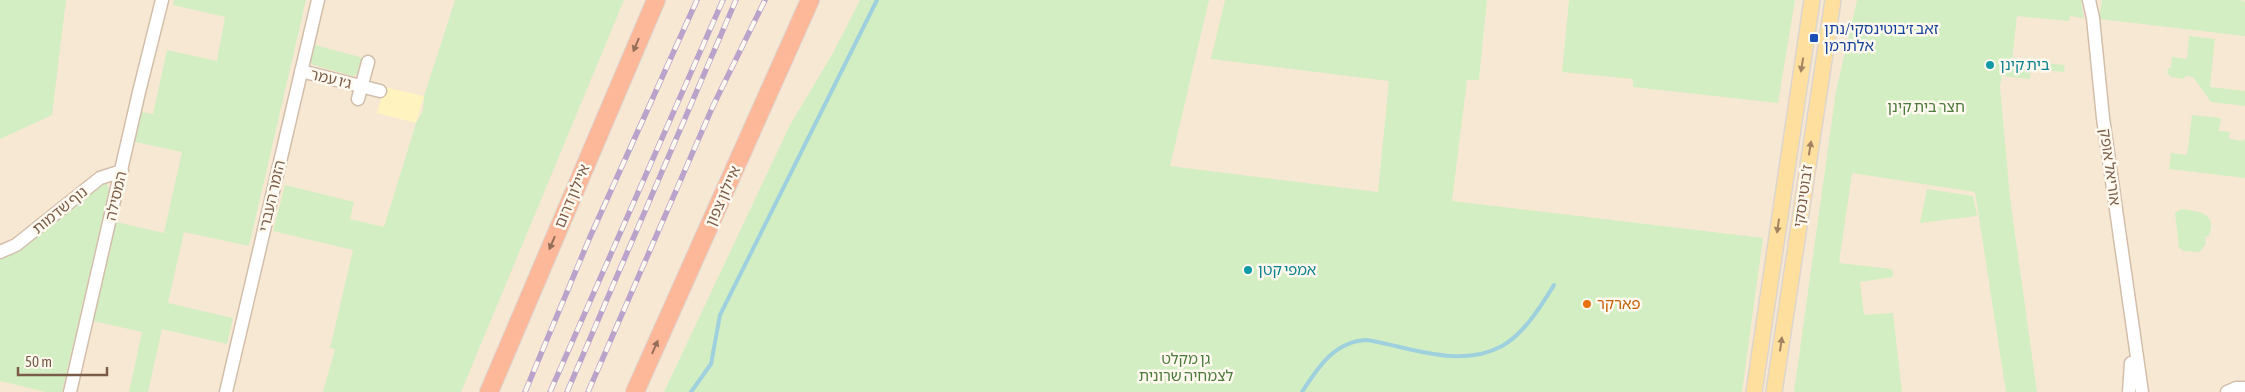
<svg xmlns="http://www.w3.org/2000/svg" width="2245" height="392" font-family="'Asap Condensed','Noto Sans Hebrew',sans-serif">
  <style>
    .residential { fill: #f7e8d4 }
    .green { fill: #d3eec3 }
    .sand { fill: #fff4c0 }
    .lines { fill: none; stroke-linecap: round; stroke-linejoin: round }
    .stream { stroke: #9ed0dd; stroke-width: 4 }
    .minor-casing { stroke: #d2beab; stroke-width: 15 }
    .major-casing { stroke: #ddd5cf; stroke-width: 18 }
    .highway-casing { stroke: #ddd5cf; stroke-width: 20 }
    .minor { stroke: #fff; stroke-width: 12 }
    .major { stroke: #ffdf9d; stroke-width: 15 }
    .highway { stroke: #fdb799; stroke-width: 18 }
    .rail-casing { stroke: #baa3ca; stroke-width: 5.5 }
    .rail { stroke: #fff9ef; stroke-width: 4; stroke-dasharray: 11; stroke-linecap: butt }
    .oneway { fill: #956e58 }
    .oneway2 { fill: #a38362 }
    .transit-dot { fill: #1a4fb4; stroke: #fff9ef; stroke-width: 2 }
    .culture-dot { fill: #0f9aa8; stroke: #fff9ef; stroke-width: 2 }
    .food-dot { fill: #e8710a; stroke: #fff9ef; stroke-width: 2 }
    .labels { text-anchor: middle; stroke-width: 5; stroke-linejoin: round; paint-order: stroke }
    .transit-label { font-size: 15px; fill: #164399; stroke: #fff9ef; text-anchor: start }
    .culture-label { font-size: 15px; fill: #0d838f; stroke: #fff9ef; text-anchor: start }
    .street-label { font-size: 15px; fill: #7b5c48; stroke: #fff9ef }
    .park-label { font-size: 15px; fill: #4c7b3c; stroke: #fff9ef }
    .food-label { font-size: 15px; fill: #c56008; stroke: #fff9ef; text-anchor: start }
  </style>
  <rect width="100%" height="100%" fill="#fef6e7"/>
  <path class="residential" d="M0,0H2245V392H0Z"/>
  <path class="green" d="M0,0H66L52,115L0,139Z
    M174,0H306L249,246L184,232L168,303L233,318L227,344L162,329L148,392H129L142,332L93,321L116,222L164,233L182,152L135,142L142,112L153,114L167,50L217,61L225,17L173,5Z
    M455,0H624L461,392H323L335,349L330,348L353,250L273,231L285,185L354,202L350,219L384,227L416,123L423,111L424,96Z
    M860,0H1209L1170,166L1378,192L1389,81L1211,59L1225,0H1487L1479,80H1467L1452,201L1763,238L1742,392H664L790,125L833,53Z
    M1569,0H1795L1778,103L1633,87V79L1562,72Z
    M1857,0H2081L2084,18L2070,16L2069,21L2017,16L2012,60L2065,65L2064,72L2031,69L2030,79L2002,76L2000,86L2010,198L2037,392H2006L1975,192L1852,173L1839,263L1892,269L1893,277L1860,282L1864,315L1893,313L1902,392H1794L1836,91Z
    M2102,0H2240L2245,2V36L2099,19Z
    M2189,36L2215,39L2210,87L2245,91V106L2211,102L2193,77L2186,76L2183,79L2171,77L2167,73L2168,68H2171L2172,57L2187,59Z
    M312,44L363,58L360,72L353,76L313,65L310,62Z
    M2192,115L2221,118L2219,131L2230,132L2229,139L2244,141L2245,137V178L2169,169L2171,153L2187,155Z
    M103,182L107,184L109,190L62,392H46L0,381V259L19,250L78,205L85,194Z
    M1927,189L1973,196L1977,216L1920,223Z
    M2181,209C2199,211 2219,213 2208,237L2205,236L2206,243L2200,252L2184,251L2179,248L2175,213Z"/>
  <path class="sand" d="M384,87L424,96L416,123L377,113Z"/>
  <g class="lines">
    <path class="stream" d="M691,392L711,364L720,315L877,0
      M1302,392C1318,367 1335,341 1367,340C1410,347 1460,369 1502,346C1524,334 1541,306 1554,285"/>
    <g class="minor-casing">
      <path id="minor" d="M2089,0L2093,18L2103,118L2142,392
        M301,71L380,91
        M358,99L368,62
        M0,252L16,245L100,178L122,171
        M70,392L139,92L162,0
        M226,392L318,0
        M2129,392L2131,363
        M2227,392L2236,388H2245"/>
    </g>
    <g class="major-casing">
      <path id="major" d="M1754,392L1812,0
        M1774,392L1833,0"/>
    </g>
    <g class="highway-casing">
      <path id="highway" d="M489,392L656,0
        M635,392L810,0"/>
    </g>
    <use href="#minor" class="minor"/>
    <use href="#major" class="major"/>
    <use href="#highway" class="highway"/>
    <g class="rail-casing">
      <path id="rail" d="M525,392L590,237L697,0
        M550,392L723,0
        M567,392L736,0
        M588,392L713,106L765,0"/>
    </g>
    <use href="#rail" class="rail"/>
  </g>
  <defs><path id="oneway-solid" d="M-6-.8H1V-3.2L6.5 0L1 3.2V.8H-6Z" transform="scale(1.25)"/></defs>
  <g class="oneway">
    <use href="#oneway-solid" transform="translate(636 45) rotate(113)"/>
    <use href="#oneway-solid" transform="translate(552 243) rotate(113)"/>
    <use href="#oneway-solid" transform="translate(655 347) rotate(-66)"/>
  </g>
  <g class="oneway2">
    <use href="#oneway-solid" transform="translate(1802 65) rotate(99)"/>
    <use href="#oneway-solid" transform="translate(1810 148) rotate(-81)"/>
    <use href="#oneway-solid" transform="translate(1778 226) rotate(98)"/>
    <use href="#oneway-solid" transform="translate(1781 344) rotate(-82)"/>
  </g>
  <rect class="transit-dot" x="1809" y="33" width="10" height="10" rx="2.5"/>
  <g class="culture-dot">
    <circle cx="1990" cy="65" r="5"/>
    <circle cx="1248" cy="270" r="5"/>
  </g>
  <circle class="food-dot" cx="1587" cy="304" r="5"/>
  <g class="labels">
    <g class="transit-label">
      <text x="1824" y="34">זאב ז׳בוטינסקי/נתן<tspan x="1824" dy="17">אלתרמן</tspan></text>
    </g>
    <g class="culture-label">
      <text x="2000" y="70">בית קינן</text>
      <text x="1258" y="275">אמפי קטן</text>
    </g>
    <g class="street-label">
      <text transform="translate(331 79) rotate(14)" y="5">ג׳ו עמר</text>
      <text transform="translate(2110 167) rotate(82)" y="5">אוריאל אופק</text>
      <text transform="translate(116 196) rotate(-77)" y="5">המסילה</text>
      <text transform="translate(272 196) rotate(-77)" y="5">הזמר העברי</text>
      <text transform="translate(572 196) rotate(-67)" y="5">איילון דרום</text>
      <text transform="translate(723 196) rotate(-66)" y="5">איילון צפון</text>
      <text transform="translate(1803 196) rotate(-82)" y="5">ז'בוטינסקי</text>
      <text transform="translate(60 210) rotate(-39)" y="5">נוף שדמות</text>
    </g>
    <g class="park-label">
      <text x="1926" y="112">חצר בית קינן</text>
      <text x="1186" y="364">גן מקלט<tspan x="1186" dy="17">לצמחיה שרונית</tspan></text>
    </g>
    <g class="food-label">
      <text x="1597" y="309">פארקר</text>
    </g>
  </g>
  <path d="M18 367v8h89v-8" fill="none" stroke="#7b5c48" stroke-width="2.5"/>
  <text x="25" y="367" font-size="15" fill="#7b5c48" stroke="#fff9ef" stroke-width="4" paint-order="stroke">50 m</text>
</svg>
